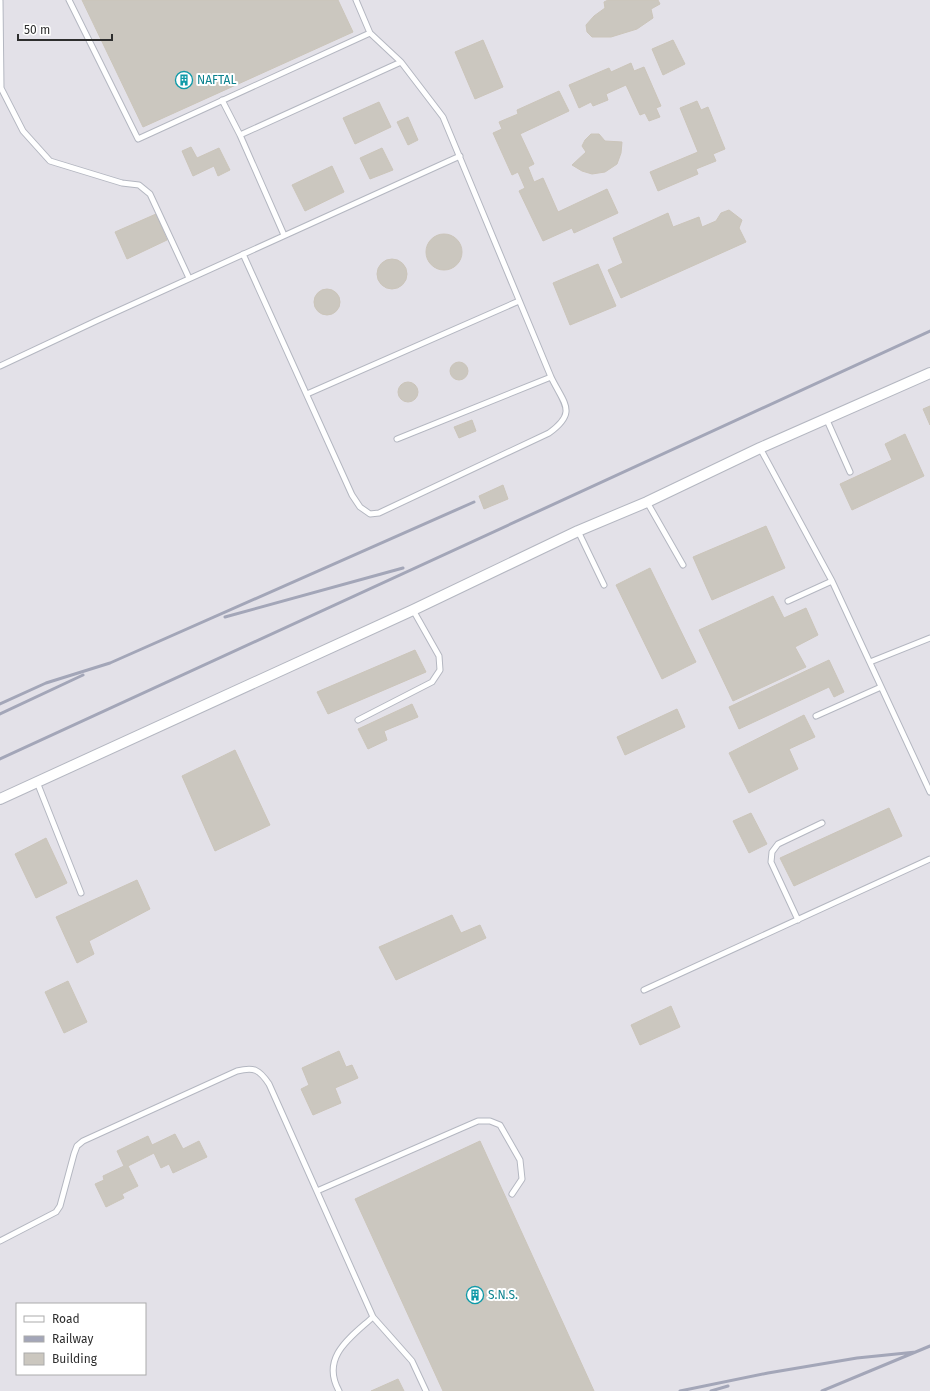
<svg xmlns="http://www.w3.org/2000/svg" width="930" height="1391" font-family="'Fira Sans',sans-serif">
  <style>
    .industrial { fill: #e3e1e8; fill-rule: evenodd }
    .building { fill: #cbc7bf; stroke: #cbc5ba }
    .lines { fill: none; stroke-linecap: round; stroke-linejoin: round }
    .lane-casing { stroke: #b4b7c1; stroke-width: 7 }
    .street-casing { stroke: #b4b7c1; stroke-width: 12 }
    .lane { stroke: #fff; stroke-width: 5 }
    .street { stroke: #fff; stroke-width: 10 }
    .rail { stroke: #a3a6b8; stroke-width: 3 }
    .labels { text-anchor: middle; stroke-width: 4; stroke-linejoin: round; paint-order: stroke }
    .culture-label { font-size: 12px; fill: #0d838f; stroke: #fff; text-anchor: start }
  </style>
  <rect width="100%" height="100%" fill="#efe9e1"/>
  <path class="industrial" d="M0,0H930V1391H0ZM17,1304H145V1374H17Z"/>
  <path class="building" d="M82,0H338L353,32L143,127Z
    M608,0H658L660,4L651,9L653,18L637,29L611,37H592L587,32L586,25L594,16L605,8L604,2Z
    M483,40L503,87L475,99L455,52Z
    M673,40L685,64L663,75L652,49Z
    M631,63L634,71L644,67L661,106L656,108L660,117L649,121L645,113L640,115L626,85L606,94L608,100L593,106L591,102L579,108L569,85L609,68L611,72Z
    M559,91L569,111L520,134L534,164L528,167L534,182L543,178L558,212L607,189L618,213L574,233L572,228L543,241L519,191L525,188L518,172L512,175L493,133L502,129L499,122L518,114L517,110Z
    M697,101L701,110L708,107L725,149L713,154L716,161L696,169L698,174L658,191L650,172L698,152L680,108Z
    M379,102L391,127L355,144L343,118Z
    M408,117L418,140L408,145L397,122Z
    M591,134H599L605,141L622,142L621,153L617,164L605,172L592,174L582,171L572,165L586,152L582,146L585,140Z
    M191,147L197,158L219,148L230,170L218,176L214,166L193,176L182,151Z
    M382,148L393,170L370,179L360,158Z
    M332,166L344,192L305,211L292,185Z
    M729,210L742,220L739,228L746,242L621,298L608,270L623,263L613,238L668,213L673,227L699,217L702,227L716,221L721,213Z
    M156,214L167,240L127,259L115,232Z
    M426 252a18 18 0 1 1 36 0a18 18 0 1 1-36 0Z
    M377 274a15 15 0 1 1 30 0a15 15 0 1 1-30 0Z
    M598,264L616,306L570,325L553,283Z
    M314 302a13 13 0 1 1 26 0a13 13 0 1 1-26 0Z
    M450 371a9 9 0 1 1 18 0a9 9 0 1 1-18 0Z
    M398 392a10 10 0 1 1 20 0a10 10 0 1 1-20 0Z
    M930,406V425L923,409Z
    M472,420L476,431L459,438L454,427Z
    M905,434L924,476L852,510L840,484L892,460L885,444Z
    M503,485L508,499L484,509L479,496Z
    M766,526L785,568L712,600L693,557Z
    M650,568L696,662L662,679L616,585Z
    M773,596L784,618L806,608L818,635L795,647L806,667L733,701L699,630Z
    M415,650L426,672L328,714L317,692Z
    M829,660L844,692L834,697L829,687L739,729L729,707Z
    M412,704L418,717L384,731L387,740L368,749L358,729Z
    M677,709L685,727L625,755L617,737Z
    M804,715L815,737L789,749L798,769L749,793L729,753Z
    M235,750L270,825L215,851L182,776Z
    M889,808L902,836L794,886L780,858Z
    M751,813L767,844L749,853L733,821Z
    M46,838L67,883L36,898L15,854Z
    M137,880L150,909L89,941L94,954L77,963L56,917Z
    M452,915L461,933L480,925L486,938L396,980L379,947Z
    M68,981L87,1022L64,1033L45,992Z
    M671,1006L680,1027L640,1045L631,1025Z
    M339,1051L346,1067L352,1065L358,1078L335,1088L341,1103L313,1115L301,1089L309,1085L302,1068Z
    M175,1134L183,1149L199,1141L207,1157L173,1173L169,1164L161,1168L154,1153L128,1166L138,1186L122,1194L124,1198L106,1207L95,1184L104,1180L103,1176L124,1166L117,1151L148,1136L152,1145Z
    M480,1141L594,1391H443L355,1199Z
    M398,1379L404,1391H371Z"/>
  <g class="lines">
    <g class="lane-casing">
      <path id="lane" d="M69,0L138,139L370,33
        M356,0L370,33L401,62
        M0,1L1,88L23,131L50,161L122,183L139,185L150,194L189,278
        M222,100L240,135
        M243,254L352,495L360,507L370,514L379,513L549,433C578,412 564,404 551,377L443,117L401,62L240,135L284,235
        M0,366L96,321L460,156
        M307,394L519,301
        M826,418L850,472
        M397,439L551,377
        M760,448L832,581L930,792
        M647,502L683,565
        M578,531L604,585
        M788,601L832,581
        M870,662L930,638
        M816,716L881,687
        M358,720L432,682L440,670L439,656L413,610
        M37,782L81,893
        M798,920L771,862L772,852L778,844L822,823
        M644,990L930,859
        M317,1191L478,1121H490L500,1125L520,1160L522,1179L512,1194
        M0,1241L56,1212L60,1206L74,1154L77,1146L83,1141L237,1071C254,1067 259,1069 269,1084L373,1317C351,1337 320,1357 339,1391
        M373,1317L412,1361L426,1391"/>
    </g>
    <g class="street-casing">
      <path id="street" d="M0,799L413,610L578,531L647,502L760,448L930,373"/>
    </g>
    <use href="#lane" class="lane"/>
    <use href="#street" class="street"/>
    <path class="rail" d="M225,617L403,568
      M0,704L46,683L110,663L474,502
      M0,714L83,675
      M0,759L930,331
      M680,1391L768,1373L857,1358L916,1352
      M711,1391L728,1386
      M822,1391L930,1346"/>
  </g>
  <defs>
    <g id="building-ring" transform="scale(0.9)"><circle r="9.5" fill="#fff" stroke="#0f9aa8" stroke-width="1.5"/><path d="M-4-6H4V6H1V3H-1V6H-4ZM-2.5-4.3h1.7v1.8h-1.7ZM.8-4.3h1.7v1.8H.8ZM-2.5-1h1.7V.8h-1.7ZM.8-1h1.7V.8H.8Z" fill="#0f9aa8"/></g>
  </defs>
  <g fill-rule="evenodd">
    <use href="#building-ring" x="184" y="80"/>
    <use href="#building-ring" x="475" y="1295"/>
  </g>
  <g class="labels">
    <g class="culture-label">
      <text x="197" y="84">NAFTAL</text>
      <text x="488" y="1299">S.N.S.</text>
    </g>
  </g>
  <rect x="16" y="1303" width="130" height="72" fill="#ffffff" stroke="#ababab"/>
  <rect x="24" y="1316" width="20" height="6" fill="#ffffff" stroke="#ababab"/>
  <text x="52" y="1323" font-size="12" fill="#2e2e2e">Road</text>
  <rect x="24" y="1336" width="20" height="6" fill="#a3a6b8" stroke="#ababab"/>
  <text x="52" y="1343" font-size="12" fill="#2e2e2e">Railway</text>
  <rect x="24" y="1353" width="20" height="12" fill="#cbc7bf" stroke="#ababab"/>
  <text x="52" y="1363" font-size="12" fill="#2e2e2e">Building</text>
  <path d="M18 34v6h94v-6" fill="none" stroke="#2e2e2e" stroke-width="2"/>
  <text x="24" y="34" font-size="12" fill="#2e2e2e" stroke="#ffffff" stroke-width="3" paint-order="stroke">50 m</text>
</svg>
